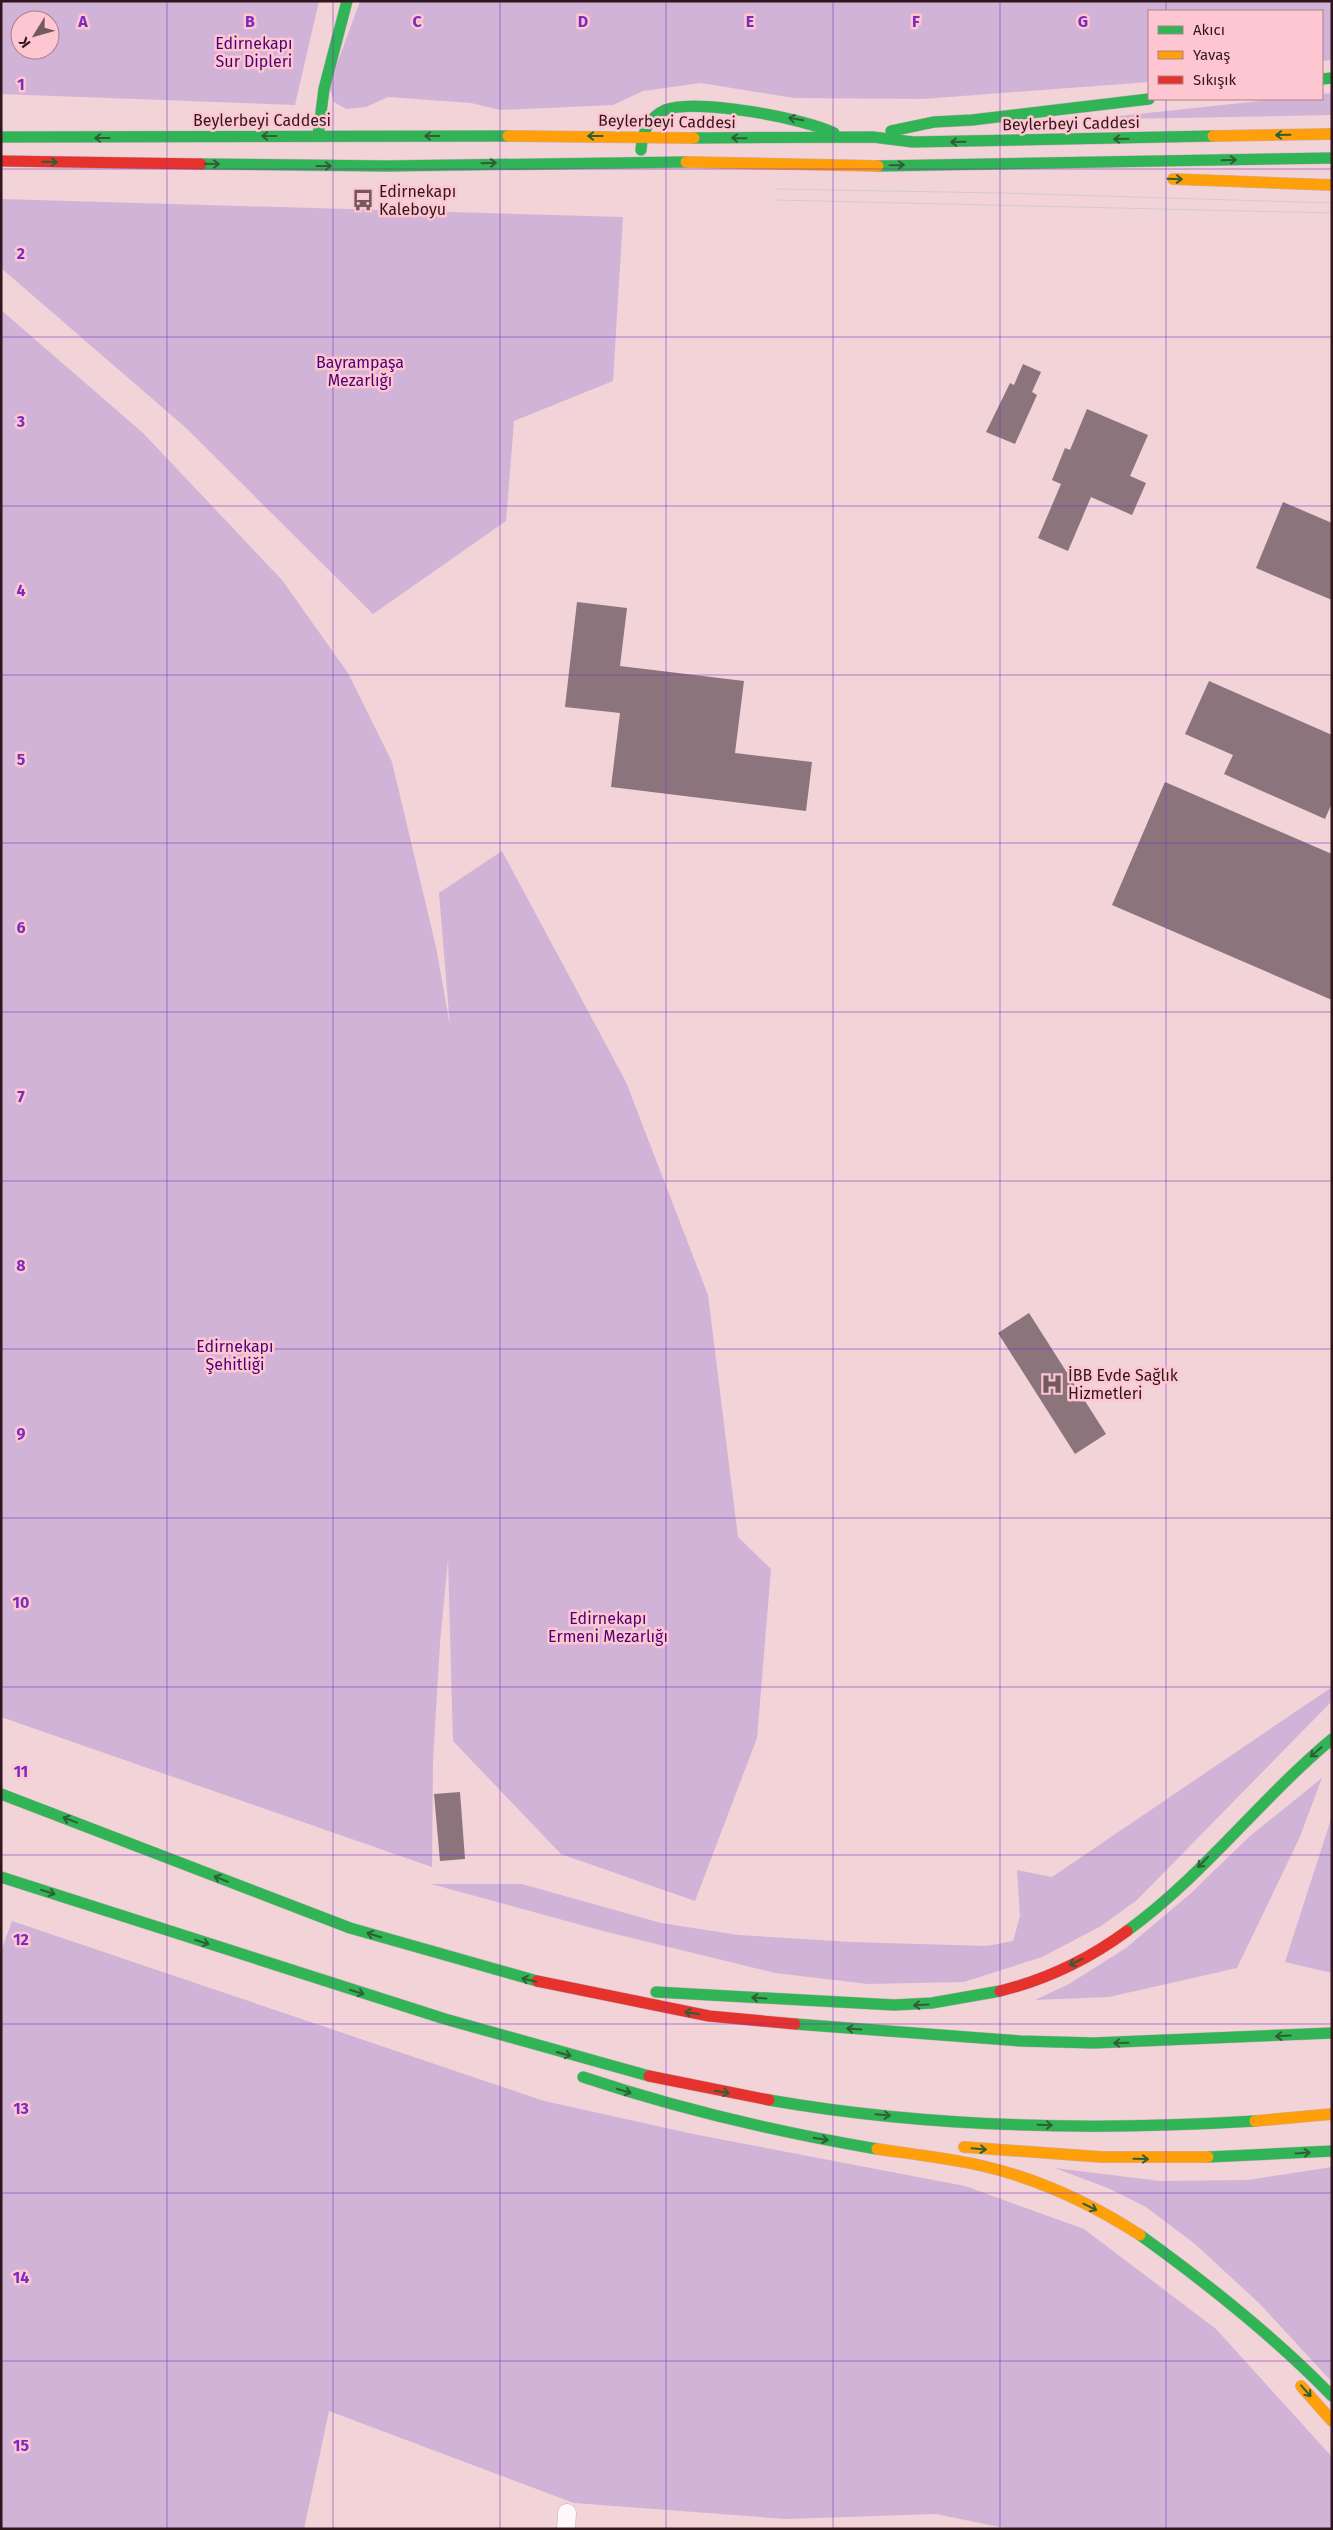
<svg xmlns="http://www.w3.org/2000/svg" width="1333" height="2530" font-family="'Fira Sans',sans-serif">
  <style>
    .green { fill: #d1b3d7; fill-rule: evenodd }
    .building { fill: #8b747c }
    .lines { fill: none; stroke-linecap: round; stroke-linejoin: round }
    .street-casing { stroke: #cab0b5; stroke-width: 19 }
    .fast-casing { stroke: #cab0b5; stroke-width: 12 }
    .slow-casing { stroke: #cab0b5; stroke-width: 12 }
    .jam-casing { stroke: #cab0b5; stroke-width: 12 }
    .street { stroke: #fdf8f9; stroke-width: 18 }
    .fast { stroke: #30b455; stroke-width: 11 }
    .slow { stroke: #ff9f0a; stroke-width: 11 }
    .jam { stroke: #e5322d; stroke-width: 11 }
    .tram { stroke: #d4cbcd; stroke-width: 1 }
    .oneway { stroke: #315e36 }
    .grid { fill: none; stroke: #7b2cbf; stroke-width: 1; stroke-opacity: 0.55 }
    .labels { text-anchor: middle; stroke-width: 5; stroke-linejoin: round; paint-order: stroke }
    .park-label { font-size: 16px; fill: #4c0077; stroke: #fec6d0 }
    .street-label { font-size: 16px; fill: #31171d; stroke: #fec6d0 }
    .poi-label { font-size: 16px; fill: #31171d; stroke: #fec6d0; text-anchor: start }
    .grid-label { font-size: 16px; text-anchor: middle; font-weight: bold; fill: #7b2cbf; stroke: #fec6d0; stroke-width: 5; stroke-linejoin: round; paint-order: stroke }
  </style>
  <rect width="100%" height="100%" fill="#f1d3d8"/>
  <path class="green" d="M1,1H319L295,105L1,94ZM20,20H50V50H20Z
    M360,1H1332V60L1322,61V11H1149V82L923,99L794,98L701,83L643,91L613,105L500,110L471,103L388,97L366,107L346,109L334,102L329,86Z
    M1332,93V115L1119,119V116L1279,99H1322V94Z
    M1,199L623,217L613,381L514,421L506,521L373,614L185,427L1,268Z
    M1,310L143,433L282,580L348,673L392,762L436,947L450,1026L439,893L502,851L626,1082L708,1295L738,1537L771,1569L757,1738L695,1901L561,1854L453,1741L448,1559L440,1643L433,1761L432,1867L1,1717Z
    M1332,1687V1701L1137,1900L1101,1926L1042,1957L964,1982L868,1984L775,1973L603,1931L431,1884H522L661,1923L738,1935L851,1942L987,1946L1013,1941L1020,1916L1017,1870L1052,1877Z
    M1322,1778L1299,1839L1237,1968L1109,1997L1035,2000L1069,1984L1126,1948L1190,1894L1250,1836Z
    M1332,1816V1973L1285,1962Z
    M12,1921L544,2101L698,2135L965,2186L1084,2229L1216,2329L1332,2457V2529H1009L936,2514L786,2519L574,2503L329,2411L304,2529H1V1951Z
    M1332,2167V2382L1259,2303L1195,2244L1146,2207L1110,2189L1055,2168L1160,2181L1248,2180Z"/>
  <path class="building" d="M1023,364L1041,372L1032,392L1037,395L1015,444L986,432L1010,383L1014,385Z
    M1087,409L1148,435L1130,476L1146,483L1132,515L1091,497L1068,551L1038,538L1061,484L1052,480L1065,448L1070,450Z
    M1283,502L1332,523V600L1256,568Z
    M577,602L627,608L620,666L744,681L735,753L812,762L806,811L611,787L620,713L565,707Z
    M1209,681L1332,735V803L1325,819L1224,774L1233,755L1185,734Z
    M1165,782L1332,854V1000L1112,905Z
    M1029,1313L1106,1434L1075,1454L998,1333Z
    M460,1792L465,1859L440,1861L434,1794Z"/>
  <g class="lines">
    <g class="street-casing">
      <path id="street" d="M566,2529L567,2513"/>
    </g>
    <g class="fast-casing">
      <path id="fast" d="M1322,79L1332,78
        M891,131L934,122L972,120L1149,99
        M318,136L324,89L347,1
        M1,137L508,136
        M694,138L873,137L913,142L1213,136
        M641,150C642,133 649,117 665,110C697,98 803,118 834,133
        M201,164L387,166L686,162
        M878,166L1332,158
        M1,1794L350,1928L537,1981
        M1,1877L445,2019L649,2076
        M1127,1931C1203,1876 1260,1799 1332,1739
        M656,1992L894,2005L932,2003L1000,1991
        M795,2024L1020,2041L1094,2043L1332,2033
        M583,2077C679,2109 777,2132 877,2149
        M769,2100C929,2128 1093,2131 1255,2121
        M1208,2157L1332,2151
        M1140,2235C1208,2284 1274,2336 1332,2396"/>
    </g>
    <g class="slow-casing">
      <path id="slow" d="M508,136L694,138
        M1213,136L1332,134
        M686,162L878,166
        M1173,179L1332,185
        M1255,2121L1332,2114
        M964,2147L1102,2157H1208
        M877,2149C912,2154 948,2158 983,2166C1039,2179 1092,2204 1140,2235
        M1301,2386L1332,2421"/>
    </g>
    <g class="jam-casing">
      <path id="jam" d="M1,161L201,164
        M537,1981L709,2016L795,2024
        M1000,1991C1045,1980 1089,1959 1127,1931
        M649,2076L769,2100"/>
    </g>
    <use href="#street" class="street"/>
    <use href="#fast" class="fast"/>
    <use href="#slow" class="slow"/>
    <use href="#jam" class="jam"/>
    <path class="tram" d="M775,189L1002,193L1332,203
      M774,200L1332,213"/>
  </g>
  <defs><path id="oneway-shaft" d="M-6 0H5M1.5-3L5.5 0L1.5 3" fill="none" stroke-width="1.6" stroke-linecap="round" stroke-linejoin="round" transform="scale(1.25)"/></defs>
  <g class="oneway">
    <use href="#oneway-shaft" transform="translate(796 119) rotate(-171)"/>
    <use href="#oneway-shaft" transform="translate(1283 135) rotate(179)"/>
    <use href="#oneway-shaft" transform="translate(269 136) rotate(-180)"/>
    <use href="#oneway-shaft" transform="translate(432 136) rotate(180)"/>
    <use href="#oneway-shaft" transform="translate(595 136) rotate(-180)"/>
    <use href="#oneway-shaft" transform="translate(102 138) rotate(-180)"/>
    <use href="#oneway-shaft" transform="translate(739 138) rotate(-179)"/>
    <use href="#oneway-shaft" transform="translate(1121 139) rotate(179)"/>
    <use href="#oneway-shaft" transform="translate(958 142) rotate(179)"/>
    <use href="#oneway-shaft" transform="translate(1229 160) rotate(-2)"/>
    <use href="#oneway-shaft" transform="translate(50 162) rotate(1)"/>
    <use href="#oneway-shaft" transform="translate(489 163) rotate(-2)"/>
    <use href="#oneway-shaft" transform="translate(212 164) rotate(1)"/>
    <use href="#oneway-shaft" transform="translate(897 165) rotate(-1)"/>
    <use href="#oneway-shaft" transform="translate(324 166)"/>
    <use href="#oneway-shaft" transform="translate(1175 179) rotate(2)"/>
    <use href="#oneway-shaft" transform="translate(1316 1752) rotate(139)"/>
    <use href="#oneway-shaft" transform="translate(70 1820) rotate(-159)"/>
    <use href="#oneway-shaft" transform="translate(1203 1862) rotate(134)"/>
    <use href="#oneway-shaft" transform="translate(221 1879) rotate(-158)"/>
    <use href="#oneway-shaft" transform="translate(48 1892) rotate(18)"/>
    <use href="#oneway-shaft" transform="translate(374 1935) rotate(-163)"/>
    <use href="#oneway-shaft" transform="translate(202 1942) rotate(18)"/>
    <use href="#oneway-shaft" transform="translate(1076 1962) rotate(153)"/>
    <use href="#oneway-shaft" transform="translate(529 1980) rotate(-166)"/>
    <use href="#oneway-shaft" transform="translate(357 1992) rotate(18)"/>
    <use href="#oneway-shaft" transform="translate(759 1998) rotate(-176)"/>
    <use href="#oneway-shaft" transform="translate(921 2005) rotate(177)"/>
    <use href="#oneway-shaft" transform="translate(692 2013) rotate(-170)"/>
    <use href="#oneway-shaft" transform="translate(854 2029) rotate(-176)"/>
    <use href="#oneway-shaft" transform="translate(1283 2036) rotate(177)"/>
    <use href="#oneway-shaft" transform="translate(1121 2043) rotate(179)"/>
    <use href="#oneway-shaft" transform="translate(564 2054) rotate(16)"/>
    <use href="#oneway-shaft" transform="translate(624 2091) rotate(17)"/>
    <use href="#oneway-shaft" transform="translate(722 2092) rotate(10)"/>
    <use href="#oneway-shaft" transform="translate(883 2115) rotate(5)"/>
    <use href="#oneway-shaft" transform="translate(1045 2125) rotate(2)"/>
    <use href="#oneway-shaft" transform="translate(821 2139) rotate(9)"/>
    <use href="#oneway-shaft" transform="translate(979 2149) rotate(5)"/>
    <use href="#oneway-shaft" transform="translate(1303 2153) rotate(-4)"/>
    <use href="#oneway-shaft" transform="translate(1141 2159) rotate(1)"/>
    <use href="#oneway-shaft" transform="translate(1090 2207) rotate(26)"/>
    <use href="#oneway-shaft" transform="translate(1306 2391) rotate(49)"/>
  </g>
  <path class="grid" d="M167,1V2529M333,1V2529M500,1V2529M666,1V2529M833,1V2529M1000,1V2529M1166,1V11M1166,99V2529M1,169H1332M1,337H1332M1,506H1332M1,675H1332M1,843H1332M1,1012H1332M1,1181H1332M1,1349H1332M1,1518H1332M1,1687H1332M1,1855H1332M1,2024H1332M1,2193H1332M1,2361H1332"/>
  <defs>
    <g id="bus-bare" transform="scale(1.725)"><path d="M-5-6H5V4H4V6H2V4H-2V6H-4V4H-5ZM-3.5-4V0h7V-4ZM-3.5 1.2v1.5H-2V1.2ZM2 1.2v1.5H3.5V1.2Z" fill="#74595e" stroke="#fec6d0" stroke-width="2.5" paint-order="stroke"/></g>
    <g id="hospital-bare" transform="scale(1.725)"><path d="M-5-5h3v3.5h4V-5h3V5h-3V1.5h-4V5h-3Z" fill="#74595e" stroke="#fec6d0" stroke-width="2.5" paint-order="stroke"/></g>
  </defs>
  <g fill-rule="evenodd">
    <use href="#bus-bare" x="363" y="200"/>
    <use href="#hospital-bare" x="1052" y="1384"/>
  </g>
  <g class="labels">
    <g class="park-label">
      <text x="254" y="49">Edirnekapı<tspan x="254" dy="18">Sur Dipleri</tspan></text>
      <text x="360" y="368">Bayrampaşa<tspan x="360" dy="18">Mezarlığı</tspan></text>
      <text x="235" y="1352">Edirnekapı<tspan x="235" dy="18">Şehitliği</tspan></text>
      <text x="608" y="1624">Edirnekapı<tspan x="608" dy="18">Ermeni Mezarlığı</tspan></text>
    </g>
    <g class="street-label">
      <text x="262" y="126">Beylerbeyi Caddesi</text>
      <text transform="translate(667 121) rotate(1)" y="6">Beylerbeyi Caddesi</text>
      <text transform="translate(1071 123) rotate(-1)" y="6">Beylerbeyi Caddesi</text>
    </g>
    <g class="poi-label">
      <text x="379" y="197">Edirnekapı<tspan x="379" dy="18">Kaleboyu</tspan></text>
      <text x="1068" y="1381">İBB Evde Sağlık<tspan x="1068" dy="18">Hizmetleri</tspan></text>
    </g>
  </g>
  <g class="grid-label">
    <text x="83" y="27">A</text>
    <text x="250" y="27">B</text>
    <text x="417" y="27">C</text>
    <text x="583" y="27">D</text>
    <text x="750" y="27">E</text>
    <text x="916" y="27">F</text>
    <text x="1083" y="27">G</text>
    <text x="21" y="90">1</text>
    <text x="21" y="259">2</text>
    <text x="21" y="427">3</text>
    <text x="21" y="596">4</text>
    <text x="21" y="765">5</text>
    <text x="21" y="933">6</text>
    <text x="21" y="1102">7</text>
    <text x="21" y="1271">8</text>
    <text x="21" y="1439">9</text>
    <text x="21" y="1608">10</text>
    <text x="21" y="1777">11</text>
    <text x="21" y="1945">12</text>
    <text x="21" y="2114">13</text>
    <text x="21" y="2283">14</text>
    <text x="21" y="2451">15</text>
  </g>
  <rect width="1333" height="2530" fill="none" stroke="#31171d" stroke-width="5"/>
  <rect x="1148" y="10" width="175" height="90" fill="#fec6d0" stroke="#ac8088"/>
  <rect x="1158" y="26" width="25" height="8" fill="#30b455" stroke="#ac8088"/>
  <text x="1193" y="35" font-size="15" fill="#31171d">Akıcı</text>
  <rect x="1158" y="51" width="25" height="8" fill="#ff9f0a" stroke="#ac8088"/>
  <text x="1193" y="60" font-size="15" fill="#31171d">Yavaş</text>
  <rect x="1158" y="76" width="25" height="8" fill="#e5322d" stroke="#ac8088"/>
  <text x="1193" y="85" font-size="15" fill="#31171d">Sıkışık</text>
  <g transform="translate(35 35) rotate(233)"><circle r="24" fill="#fec6d0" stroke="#ac8088"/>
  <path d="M0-4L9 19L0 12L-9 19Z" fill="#74595e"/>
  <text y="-8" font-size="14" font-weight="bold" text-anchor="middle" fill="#31171d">K</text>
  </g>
</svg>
